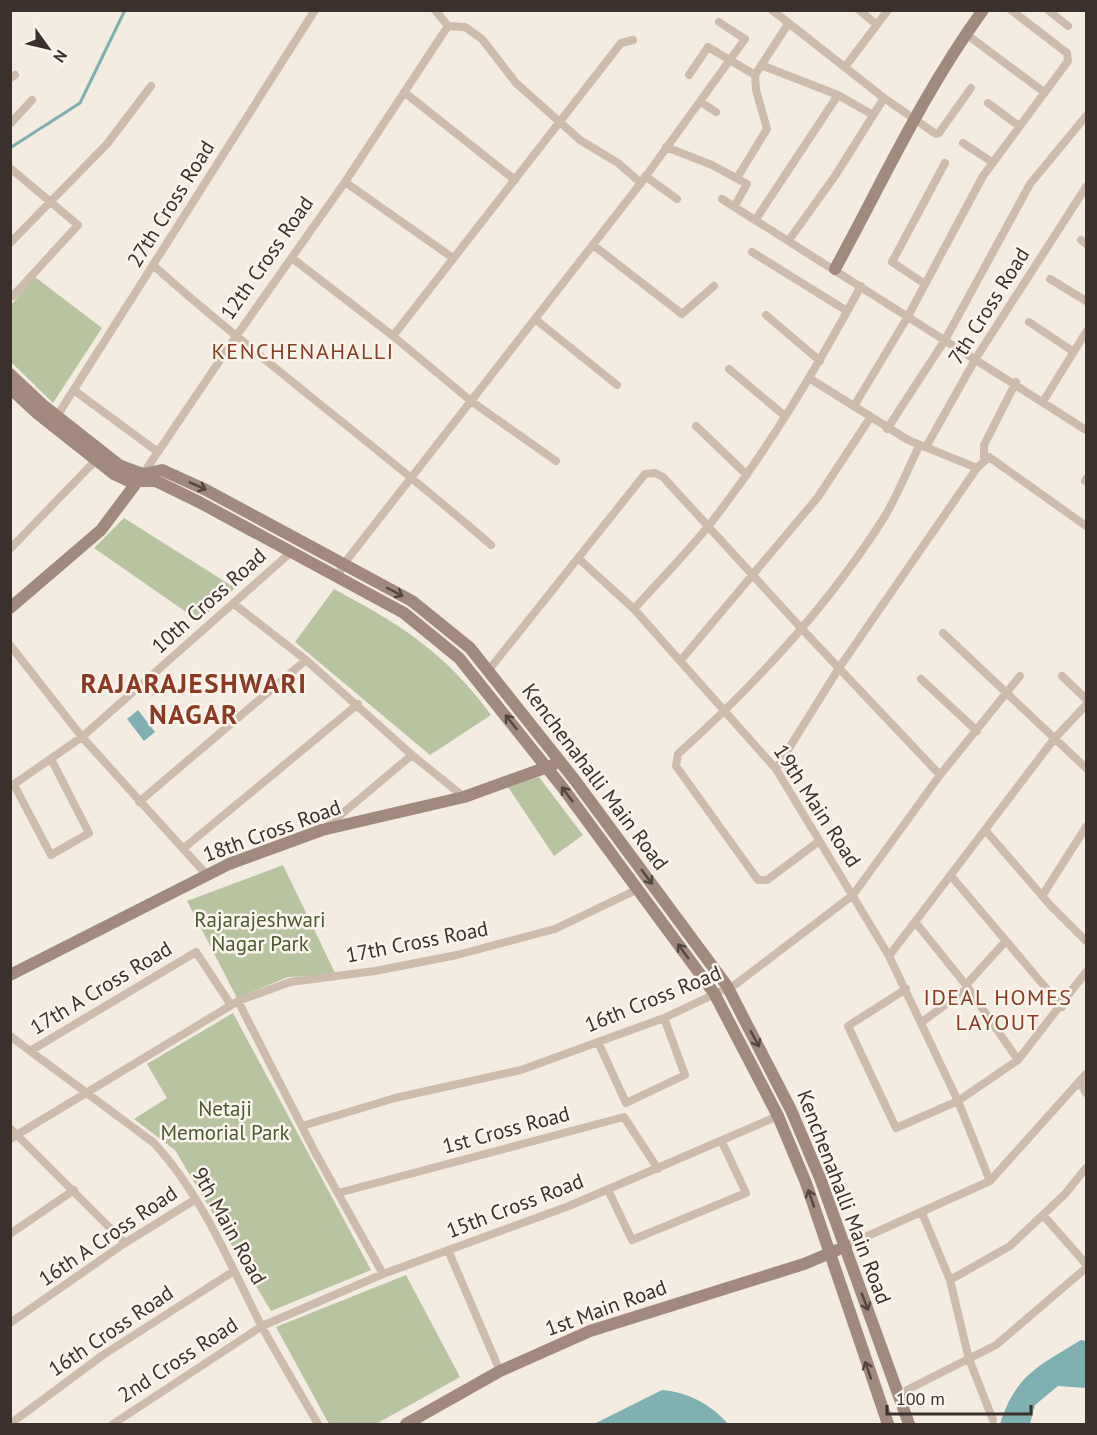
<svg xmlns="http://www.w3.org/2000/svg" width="1097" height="1435" font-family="'PT Sans',sans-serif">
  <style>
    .green { fill: #b8c4a0 }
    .water { fill: #7fb0b2 }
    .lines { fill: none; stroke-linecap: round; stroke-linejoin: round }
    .stream { stroke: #7fb0b2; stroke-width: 3 }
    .street { stroke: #cdbbac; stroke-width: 8 }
    .secondary { stroke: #a18a7d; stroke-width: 12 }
    .oneway { stroke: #544640 }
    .labels { text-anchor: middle; stroke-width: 5; stroke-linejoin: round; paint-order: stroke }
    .street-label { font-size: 21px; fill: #3b302b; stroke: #fbf5ee }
    .park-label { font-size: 21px; fill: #4a5a2e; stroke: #fbf5ee }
    .neighbourhood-label { font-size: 22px; letter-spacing: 1.5px; fill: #8c3b22; stroke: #fbf5ee }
    .district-label { font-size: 27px; font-weight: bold; letter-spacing: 1.5px; fill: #8c3b22; stroke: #fbf5ee }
  </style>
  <rect width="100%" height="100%" fill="#f4ebe1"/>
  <path class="green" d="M35,277L102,328L53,403L11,362V305Z
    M124,518L235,588L199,621L94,548Z
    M334,589C401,625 445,652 491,715L430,755L295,642Z
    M539,777L583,835L554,856L508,787Z
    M283,865L336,975L288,977L237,998L187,901Z
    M233,1013L371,1270L271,1311L175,1150L134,1119L167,1098L147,1064Z
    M406,1275L460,1377L376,1424H329L276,1327Z"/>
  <path class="water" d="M138,710L155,732L144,741L127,719Z
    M1081,1340L1086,1341V1388L1058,1386L1035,1405L1030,1424H1000C1016,1374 1039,1366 1081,1340Z
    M662,1390C687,1392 711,1404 728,1424H594Z"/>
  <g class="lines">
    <path class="stream" d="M10,148L80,103L125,10"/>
    <path class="street" d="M435,10L448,26L465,27L482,39L516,83L580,140L618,163L641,183
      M772,10L884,98L936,134L939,133L971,88
      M859,10L877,25
      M1048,10L1068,26
      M966,34L1044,92
      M845,67L888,10
      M689,75L708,47L755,75L788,24
      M10,78L15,75
      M404,92L515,180
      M838,95L873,115
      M701,102L716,112
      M988,103L1019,126
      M10,124L32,100
      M963,143L992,162
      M666,147L712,165L747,184L734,207
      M10,168L78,225L13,296
      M645,176L677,199
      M737,178L767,129L756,90L755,75
      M345,182L453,258
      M722,199L1086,430
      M756,219L838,95L761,65
      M789,240L835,176L884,98
      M1081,240L1086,244
      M10,243L107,144L151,86
      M593,245L682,314L714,286
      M752,252L847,311
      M292,258L393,336L621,43L633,40
      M154,266C263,363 381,449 491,545
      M1050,279L1086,301
      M925,284L892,262L945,163
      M766,315L820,361
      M535,319L617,385
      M1029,322L1074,352
      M393,336L471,401L556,461
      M729,369L785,416
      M809,378L908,440L977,468
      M75,391L158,452
      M1044,400L1086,332
      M854,406L907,318L983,176L1068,61L1067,53L1011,10
      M57,416L315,10
      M696,426L747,475
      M887,429L945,340L1030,184L1086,116
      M926,447L976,358L1086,187
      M989,457L984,458V445L1016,382
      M143,474L235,338L345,182L448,26
      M1085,481L1086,479
      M10,549L95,461
      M579,559L634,609L776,769L889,956L958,1101L990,1181
      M337,578L343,565L641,183L745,39L719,22
      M234,604L306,660L412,755
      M634,609C659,581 686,554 710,524C768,450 816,369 861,286
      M943,633L1086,768
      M10,645L82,737L206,874
      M681,660L818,497L870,418
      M488,671L645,474L655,473L663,477L801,628L940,775
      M1062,676L1086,699
      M921,679L977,731
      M776,769L839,668L977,468L989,457L1086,526
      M14,785L51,855L89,833L51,759
      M10,787L82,737L290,553
      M139,802L306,660
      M325,828L412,755L464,797
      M986,831L1050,905L1086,941
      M818,842L767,880H758L676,766L678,754C756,684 829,605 885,516C898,494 908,469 919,446
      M184,848L358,704
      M952,877L1062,1007
      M1042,896L1086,827
      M916,923L966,985L1018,1060
      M889,956L1054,739L1086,705
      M966,985L1004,943
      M906,989L848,1026L896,1128L958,1101L1018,1060L1086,972
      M238,1001L315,1152L383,1274
      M922,1022L968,988
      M10,1036L154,1143C202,1195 229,1262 261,1325C279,1358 299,1391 318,1424
      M598,1042L626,1103L685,1075L664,1018
      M30,1051L196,952L231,1005
      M1080,1083L1086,1093
      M302,1126L395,1098L521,1070L664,1018L736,984L853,895L940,775L1020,676
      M10,1128L125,1243
      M10,1139L238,1001L290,982L375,971L457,955L555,929L638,889
      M608,1190L632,1240L746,1193L722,1142
      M338,1193L624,1117L658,1169
      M922,1213L950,1280L1010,1246L1065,1194L1086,1168
      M1043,1215L1086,1264
      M10,1234L74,1190
      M843,1247L990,1181L1086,1074
      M448,1250L500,1371
      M950,1280L969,1359L993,1420
      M10,1323L125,1243L196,1199
      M899,1394L996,1345L1086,1268
      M10,1424L103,1355L234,1271
      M113,1424L262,1326L383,1274L569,1206L778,1116"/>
    <path class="secondary" d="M835,269C883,181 924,91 983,10
      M10,374L44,406L119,465L143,474L162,470L206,490L412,601L470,648L574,779L727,986L791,1110L820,1178L909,1424
      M10,388L38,414L114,474L129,481H156L199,502L404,613L459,658L563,788L714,993L778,1116L806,1183L888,1424
      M10,608L101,530L140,478
      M10,975L229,864L322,830L464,797L553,765
      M406,1424L500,1371L590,1331L804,1264L837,1250"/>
  </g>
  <defs><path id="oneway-shaft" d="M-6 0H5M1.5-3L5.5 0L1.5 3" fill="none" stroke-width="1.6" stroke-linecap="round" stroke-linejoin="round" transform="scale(1.5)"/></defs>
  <g class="oneway">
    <use href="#oneway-shaft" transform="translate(198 486) rotate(24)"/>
    <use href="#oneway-shaft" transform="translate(395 592) rotate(27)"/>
    <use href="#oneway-shaft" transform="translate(511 722) rotate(-128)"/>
    <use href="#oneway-shaft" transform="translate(567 794) rotate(-127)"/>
    <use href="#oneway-shaft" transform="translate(647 877) rotate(53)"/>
    <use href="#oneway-shaft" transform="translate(683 951) rotate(-126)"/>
    <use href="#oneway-shaft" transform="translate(755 1039) rotate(62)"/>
    <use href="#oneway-shaft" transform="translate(811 1198) rotate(-109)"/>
    <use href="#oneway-shaft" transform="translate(865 1302) rotate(69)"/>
    <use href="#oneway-shaft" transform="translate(868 1370) rotate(-109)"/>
  </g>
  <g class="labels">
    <g class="street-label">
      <text transform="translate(171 204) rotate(-58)" y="7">27th Cross Road</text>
      <text transform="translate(267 258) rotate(-55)" y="7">12th Cross Road</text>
      <text transform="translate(989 306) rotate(-58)" y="7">7th Cross Road</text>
      <text transform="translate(209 601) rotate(-42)" y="7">10th Cross Road</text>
      <text transform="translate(595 777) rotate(53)" y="7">Kenchenahalli Main Road</text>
      <text transform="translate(817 806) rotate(57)" y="7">19th Main Road</text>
      <text transform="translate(272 831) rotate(-20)" y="7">18th Cross Road</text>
      <text transform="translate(417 942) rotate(-11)" y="7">17th Cross Road</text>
      <text transform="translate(101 988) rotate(-31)" y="7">17th A Cross Road</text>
      <text transform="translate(653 999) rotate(-22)" y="7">16th Cross Road</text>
      <text transform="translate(506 1130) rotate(-15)" y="7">1st Cross Road</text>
      <text transform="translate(844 1197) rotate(69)" y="7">Kenchenahalli Main Road</text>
      <text transform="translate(515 1206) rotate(-21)" y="7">15th Cross Road</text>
      <text transform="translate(229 1226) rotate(61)" y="7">9th Main Road</text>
      <text transform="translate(108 1236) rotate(-34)" y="7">16th A Cross Road</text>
      <text transform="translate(606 1308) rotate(-20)" y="7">1st Main Road</text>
      <text transform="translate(111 1331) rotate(-34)" y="7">16th Cross Road</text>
      <text transform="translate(178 1360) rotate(-33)" y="7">2nd Cross Road</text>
    </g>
    <g class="park-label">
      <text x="260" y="927">Rajarajeshwari<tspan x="260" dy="24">Nagar Park</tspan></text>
      <text x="225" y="1116">Netaji<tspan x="225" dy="24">Memorial Park</tspan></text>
    </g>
    <g class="neighbourhood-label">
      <text x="303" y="359">KENCHENAHALLI</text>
      <text x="998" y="1005">IDEAL HOMES<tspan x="998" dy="25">LAYOUT</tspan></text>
    </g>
    <g class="district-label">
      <text x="194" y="693">RAJARAJESHWARI<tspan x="194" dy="31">NAGAR</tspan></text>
    </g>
  </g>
  <rect width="1097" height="1435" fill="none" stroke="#3b302b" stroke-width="24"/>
  <g transform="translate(48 48) rotate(124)" stroke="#fbf5ee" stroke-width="4.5" paint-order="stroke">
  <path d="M0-4.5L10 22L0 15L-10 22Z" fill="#3b302b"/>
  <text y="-9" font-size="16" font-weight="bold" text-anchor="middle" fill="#3b302b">N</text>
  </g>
  <path d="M887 1405v9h144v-9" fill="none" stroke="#3b302b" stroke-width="3"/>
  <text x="896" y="1405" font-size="18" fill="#3b302b" stroke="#fbf5ee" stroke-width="4.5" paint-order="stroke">100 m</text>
</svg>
